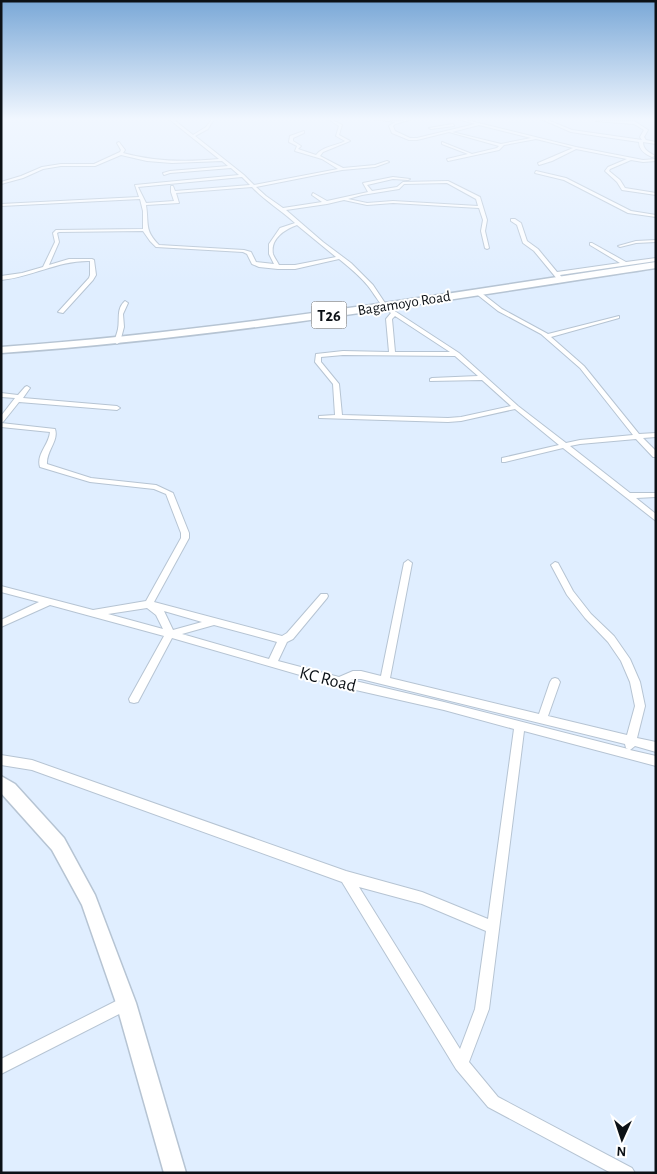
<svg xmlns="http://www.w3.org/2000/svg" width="657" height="1174" font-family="'Alegreya Sans',sans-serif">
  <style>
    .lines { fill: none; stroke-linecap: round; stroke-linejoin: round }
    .street-casing { stroke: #b6c4d3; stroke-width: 2 }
    .secondary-casing { stroke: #b6c4d3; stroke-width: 3 }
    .highway-casing { stroke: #b6c4d3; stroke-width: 3 }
    .street { fill: #fff; fill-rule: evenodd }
    .secondary { fill: #fff; fill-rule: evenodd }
    .highway { fill: #fff; fill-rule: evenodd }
    .labels { text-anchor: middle; stroke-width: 4; stroke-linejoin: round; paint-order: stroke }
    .far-street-label { font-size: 15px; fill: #0c1116; stroke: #fff }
    .shield { fill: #fff; stroke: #55585c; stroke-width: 1 }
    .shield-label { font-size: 16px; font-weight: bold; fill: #0c1116 }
    .street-label { font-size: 18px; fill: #0c1116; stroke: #fff }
  </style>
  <rect width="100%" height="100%" fill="#e0eeff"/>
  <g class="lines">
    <g class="street-casing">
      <path id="street" d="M169,119H173L193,135L206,127L212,119H214L208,129L195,136L244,175L254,185L338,169L322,159L295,151L297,146L289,142L290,136L304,131V133L293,138V141L301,146L298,149L316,155C323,146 336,146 345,141L336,136L339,126L328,119H331L342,125L339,135L350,141L323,152L320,156L343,168L375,165L387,161L389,162L375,167L342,170L256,187L266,196L283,208L322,202L312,195L313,193L327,201L368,192L363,183L393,177L410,179L408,180L393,179L367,185L372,191L397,187L403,182L448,181L480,197L487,220L485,231L489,248L487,249L485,248L481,231L483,220L479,208L393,203L367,205L344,200L327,204L286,210L323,242L351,263L373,285L387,306L459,353L518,406L566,443L580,440L633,435L580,368L541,334L498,311L474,292L479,291L502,309L548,334L619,316V318L551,337L584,366L639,434L656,433V437L643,438L656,451V457H653L636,439L580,444L570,446L630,493H656V497L636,498L656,514V521L563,448L505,462H502V458L559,445L515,409L461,421L448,422L319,418V416L335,415L333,384L315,362L316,354L343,351L389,352L386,319L391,313C380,306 376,296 368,286C360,276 349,267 339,259L295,269H278L259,267L252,264L247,254L243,252L156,247L150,241L143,231L59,232L57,233L59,242L49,265L69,259H92L94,260L96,275L93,280L63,313L58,312L89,278L90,275V261C59,260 32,277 1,280V276L22,273L43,267L55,242L53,233L56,230L143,229V211L140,199L1,206V204L139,197L135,185L239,175L231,168L170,173L164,175L163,173L170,171L228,166L222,161L172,163L147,161L121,155L95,166H61L43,169L23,178L1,184V182L21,176L42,167L61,164H94L120,152L121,150L117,143L119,142L125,150L123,153C155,162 187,162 219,159ZM242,177L250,185L175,191L173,186H171V192L174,201L146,203L138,187ZM447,183L476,199L478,206L393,201L367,203L348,199L362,195L399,189L404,184ZM252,187C265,201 281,210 295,223L280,228L269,244V254L274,264L256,262L251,252L244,250L159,245C144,230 149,224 146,205L179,203L176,193ZM297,225L336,257L295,265H279C277,261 274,257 273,254C270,238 286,229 297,225ZM395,316L450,352H395L392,319ZM343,355L455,356L478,376L432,378L430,379V381L482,380L511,406L461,417L448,418L342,415L339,384L321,362V357Z
        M374,119L399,121L412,119L395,124L393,126L395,131L410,138H417L475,124L458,119H462L576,147L643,160L656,159V161L643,162L631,160L610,169L609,171L620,180L625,188L656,193V195L622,190L617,182L605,171L608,167L627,159L576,149L552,161L539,165L538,163L573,148L536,139L504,145L499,150L448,161L447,159L468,154L442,144V142L472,154L497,148L499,146L449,132L417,140H409L392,133L389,126L395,122ZM479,125L531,138L501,144L452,132Z
        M541,119H545L572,130L642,140L640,137L644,130L634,124L596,121H634L648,130L644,137L646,140L656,142V144L643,142C643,150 649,152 655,156L652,157C645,154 639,150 639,142L571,132Z
        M453,124L454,126L431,129L429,128Z
        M536,171L566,178L631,211L656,215V217L628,213L564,180L535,173Z
        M511,219H515L521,223L527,241L538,249L557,272L620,263L590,245V243H592L626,262L656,258V261L560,275L563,279L558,280L534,251L523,243L517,225L511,221Z
        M656,240V242L636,243L620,247L618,246L636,241Z
        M125,301L128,303L123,314L124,327L120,342L117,344L114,342C115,338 117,334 118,329C120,319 116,309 125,301Z
        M27,386L30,388L23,398L117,406L120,408L117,410L19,402L3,422L1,423L55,429C59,441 46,451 47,464L91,478L156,485L173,493L189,533V538L154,602L282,636L287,633L321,594H327L328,596L327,598L293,639L287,642L278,661L339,677L353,671H361L381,676L404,563L408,560L412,563L390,678L539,714L550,682L552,679L555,678L558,679L560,682L548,716L627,735L635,706L630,682L621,661L608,642L585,618L567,595L551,565L555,562L558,563L573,591L591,614L614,636L630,659L640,682L645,706L637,738L656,742V752L635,746L630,750L656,756V766L524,731L489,1009L469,1062L498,1097L632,1168L635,1173H611L488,1107L456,1069L342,882L32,770L1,765V755L32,760L346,871L422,892L488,919L514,729L444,710L338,686L172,638L138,702L134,703L130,702L129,699L164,636L50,605L1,627V620L39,602L1,592V586L93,610L146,601L181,538V533L166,494L154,489L90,482L40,467C36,454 49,445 50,432L1,427V416L15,398L1,397V393L18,395L25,387ZM147,608L156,615L163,629L108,614ZM164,611L202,622L173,630ZM214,625L277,642L269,659L182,634ZM354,679H361L625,744L626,748L628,749L444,702L351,680ZM359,887L422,904L486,931L475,1009L460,1049Z
        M126,996L131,998L133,1003L131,1008L1,1074V1059Z"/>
    </g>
    <g class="secondary-casing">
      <path id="secondary" d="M1,776L15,784L64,838L95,895L136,1003L186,1173H164L116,1003L82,905L52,850L1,793Z"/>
    </g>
    <g class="highway-casing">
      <path id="highway" d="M656,262V268C438,301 221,338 1,353V347C221,331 438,295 656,262Z"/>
    </g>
    <use href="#street" class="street"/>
    <use href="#secondary" class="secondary"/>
    <use href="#highway" class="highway"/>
  </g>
  <linearGradient id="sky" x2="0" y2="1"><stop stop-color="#7aa8d7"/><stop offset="0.42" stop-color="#f1f7ff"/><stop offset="1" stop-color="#f1f7ff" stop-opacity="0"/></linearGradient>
  <rect width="657" height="283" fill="url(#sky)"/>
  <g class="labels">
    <g class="far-street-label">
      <text transform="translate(404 303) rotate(-9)" y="5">Bagamoyo Road</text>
    </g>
    <rect class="shield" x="311.5" y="301.5" width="35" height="27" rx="4"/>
    <g class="shield-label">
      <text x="329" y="321">T26</text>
    </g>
    <g class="street-label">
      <text transform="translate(328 679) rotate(14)" y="6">KC Road</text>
    </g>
  </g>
  <rect width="657" height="1174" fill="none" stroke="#0c1116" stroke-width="5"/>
  <g transform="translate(622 1139) rotate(183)" stroke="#ffffff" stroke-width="4" paint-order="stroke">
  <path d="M0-4L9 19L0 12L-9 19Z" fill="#0c1116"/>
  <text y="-8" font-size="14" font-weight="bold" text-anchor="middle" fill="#0c1116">N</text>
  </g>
</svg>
